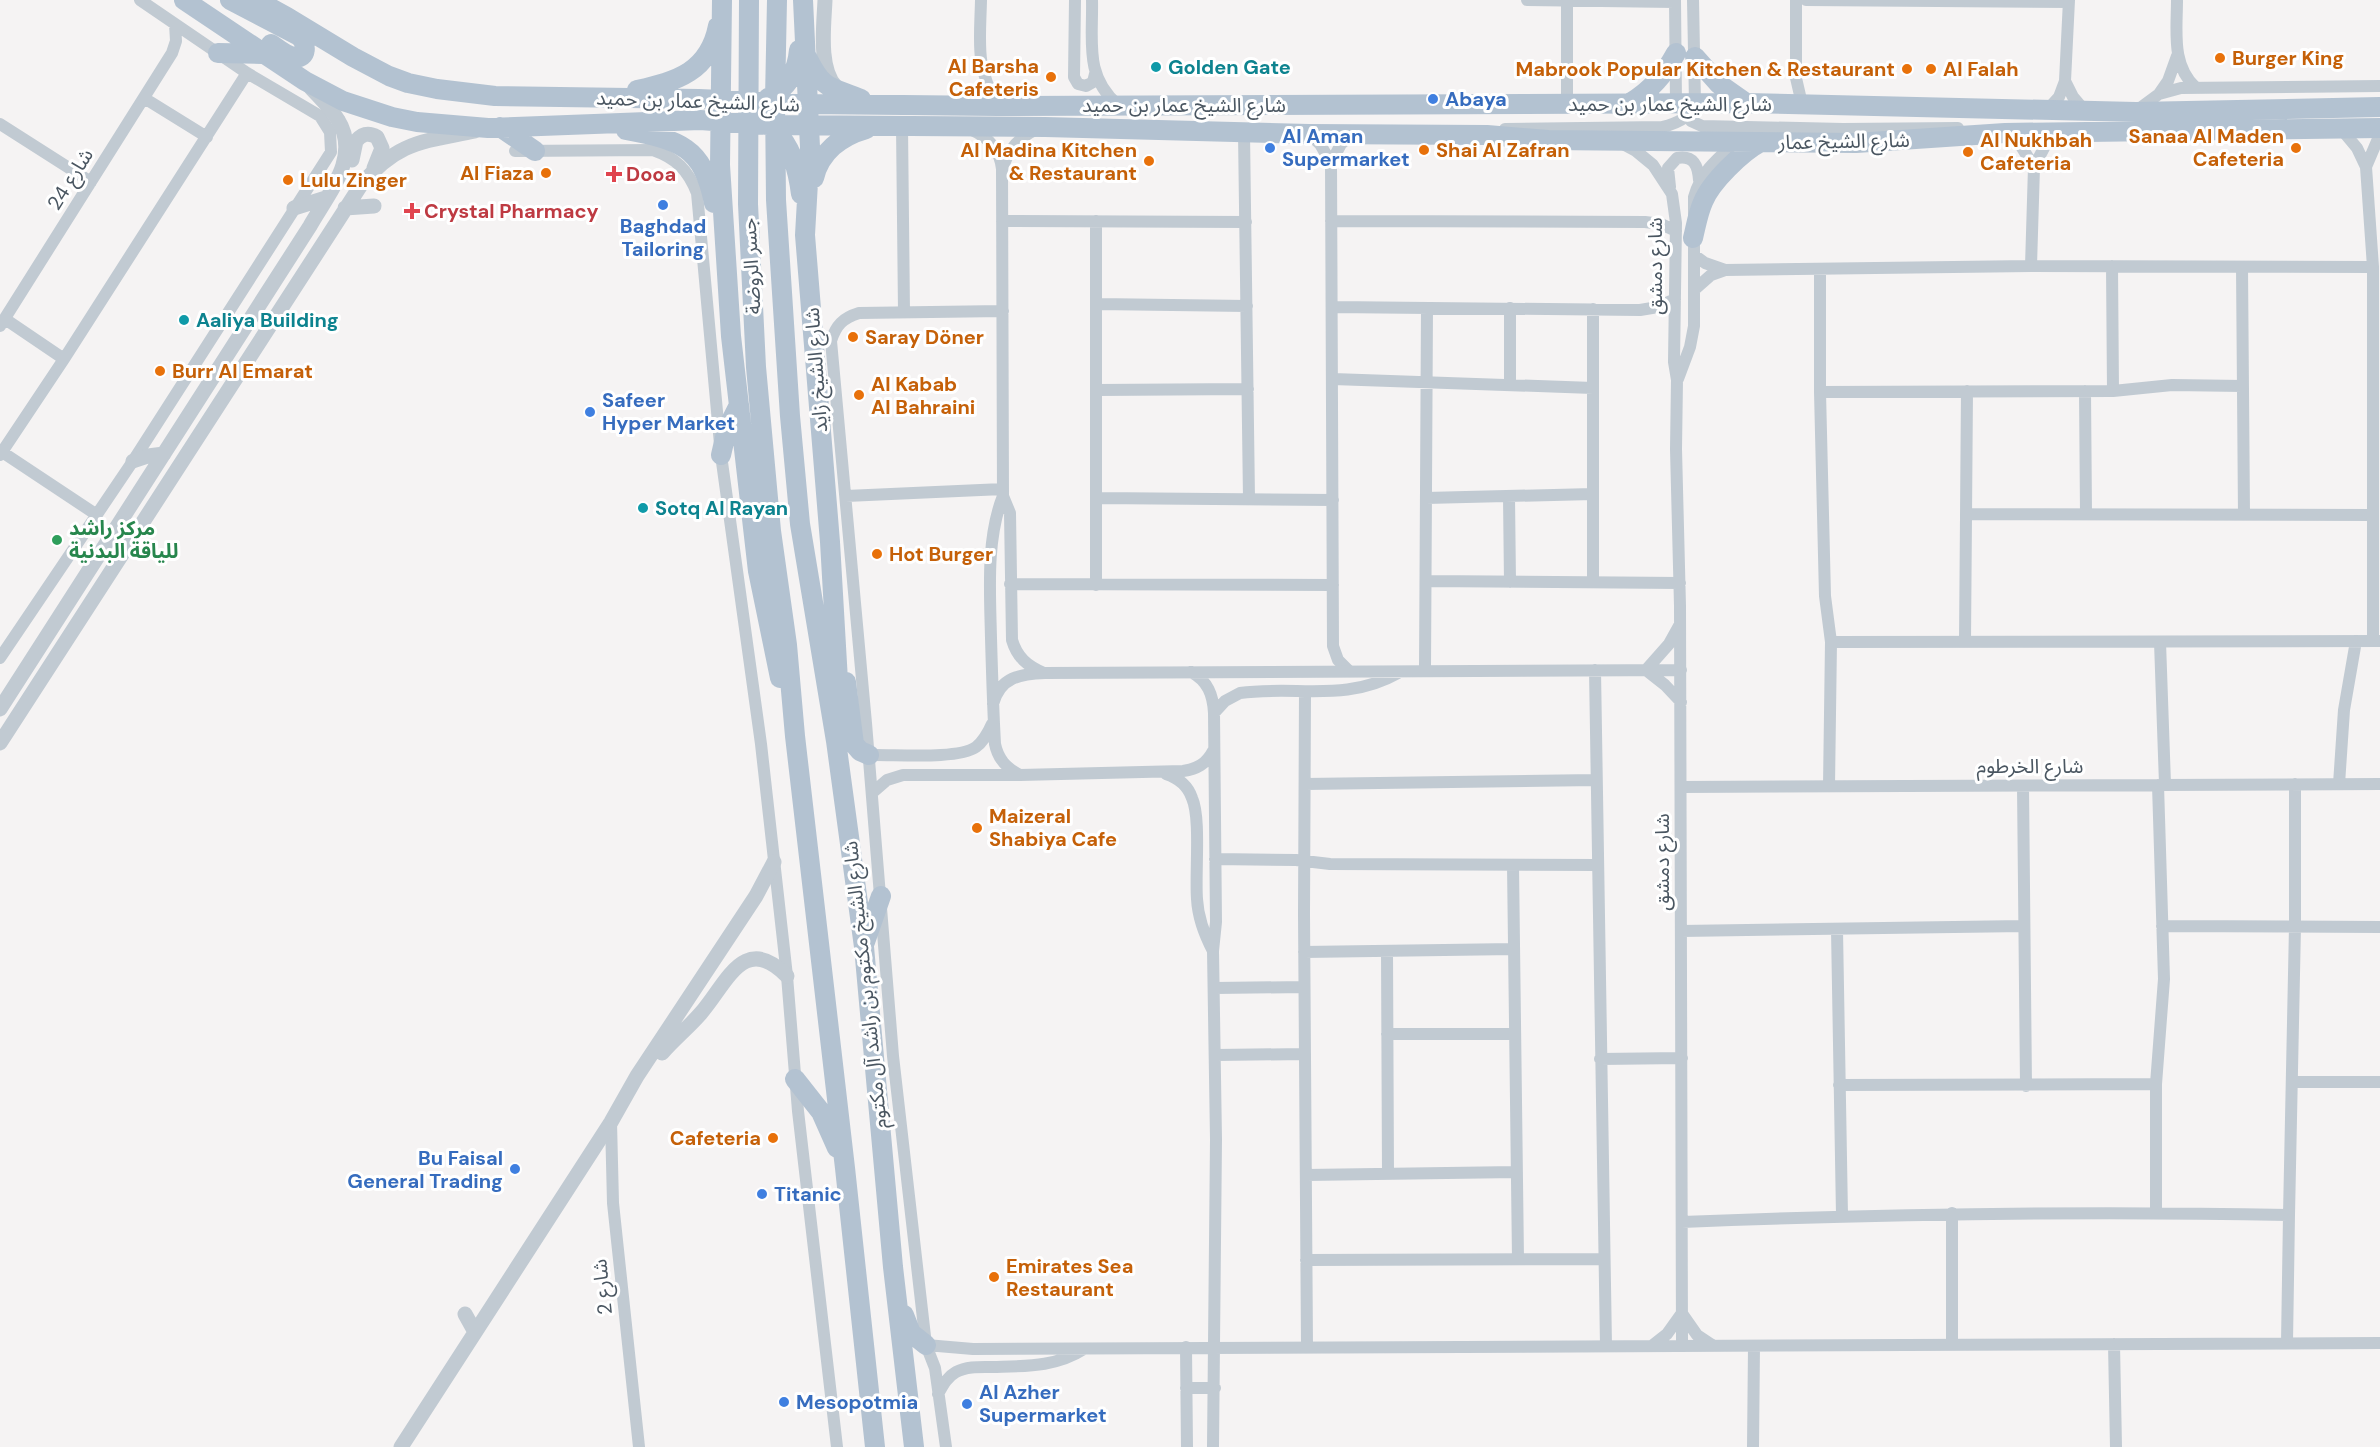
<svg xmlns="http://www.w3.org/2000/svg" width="2380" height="1447" font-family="'DM Sans','Noto Sans Arabic',sans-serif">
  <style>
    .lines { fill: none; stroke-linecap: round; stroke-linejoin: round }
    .minor { stroke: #c1cad2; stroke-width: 12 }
    .tertiary { stroke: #c1cad2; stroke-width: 15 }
    .primary { stroke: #b3c2d1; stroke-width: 20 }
    .food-dot { fill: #e8710a; stroke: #fff; stroke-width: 2 }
    .culture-dot { fill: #0f9aa8; stroke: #fff; stroke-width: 2 }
    .shop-dot { fill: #3f7fe0; stroke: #fff; stroke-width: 2 }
    .health-dot { fill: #e0444e; stroke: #fff; stroke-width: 2 }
    .leisure-dot { fill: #2e9e5b; stroke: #fff; stroke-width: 2 }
    .labels { text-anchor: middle; stroke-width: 6; stroke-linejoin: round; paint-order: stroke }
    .food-label { font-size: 20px; font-weight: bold; fill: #c56008; stroke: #fff; text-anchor: start }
    .culture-label { font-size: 20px; font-weight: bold; fill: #0d838f; stroke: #fff; text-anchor: start }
    .shop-label { font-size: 20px; font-weight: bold; fill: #366cbe; stroke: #fff; text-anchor: start }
    .street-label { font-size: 20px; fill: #4a5661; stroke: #fff }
    .health-label { font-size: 20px; font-weight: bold; fill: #be3a42; stroke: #fff; text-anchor: start }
    .leisure-label { font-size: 20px; font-weight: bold; fill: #27864d; stroke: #fff; text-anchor: start }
  </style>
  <rect width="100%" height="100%" fill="#f5f3f3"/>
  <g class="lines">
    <path class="minor" d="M981,0C980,44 975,66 998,106
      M1075,0L1074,77L1078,84L1086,86L1093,82L1095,74
      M1092,0C1093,41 1084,76 1118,105
      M1527,0L1675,2
      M1567,0V104
      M1675,0L1676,103L1691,121L1702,126L1843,129L1958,128
      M1796,0V78L1802,104
      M1806,0L2069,2
      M2177,0C2177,31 2171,65 2196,88
      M2065,81L2073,97L2084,110
      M2159,94L2168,81L2177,56
      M144,98L207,137
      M2047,110L2059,97L2065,81L2069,0
      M2136,111L2159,94L2181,88L2380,86
      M0,124L91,182
      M902,126L904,312
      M970,129C988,137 1000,149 1002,169L1003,496C986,539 990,592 991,638C992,673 993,708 995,744C998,759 1006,768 1020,775
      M1505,129L1662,127C1675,124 1691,118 1695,103L1693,0
      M2342,130L2357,148L2366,167L2373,267V641
      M1244,133L1249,499
      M2005,133L2021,146L2034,167
      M1310,135L1320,144L1331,163L1333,646L1338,660L1349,671
      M1621,143L1636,151L1653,165L1672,194L1676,223L1674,362L1677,380L1676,449L1680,606L1682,1345
      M515,151L653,150C676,158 688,170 697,193L721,455L761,744L787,976L798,1111L837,1447
      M1331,163L1341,144L1353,134
      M2366,167L2380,134
      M1003,168C1008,149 1019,137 1037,129
      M1670,187L1668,168L1677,158C1694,155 1698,166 1699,180
      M1002,221L1246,222
      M1096,221V585
      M1331,221L1645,222L1661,224L1676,231
      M1694,255L1705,263L1725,270
      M2031,266L2034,167L2046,144L2059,133
      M2112,266L2113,391
      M2242,267L2244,514
      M1820,269V392L1825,596L1831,642L1829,786
      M1694,290L1711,275L1725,270L2031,266L2373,267
      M1097,304L1247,306
      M1333,307L1640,310L1658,307L1675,299
      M1593,309V582
      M5,319L64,359
      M0,326L172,53L176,41L175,24
      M1333,379L1593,388
      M1678,379L1690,347L1694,326V197C1701,172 1717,159 1736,142
      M1510,385V308
      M1097,390L1248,389
      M2085,391L2086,513
      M1820,392L2113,391L2172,385L2243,386
      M2,452L97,515
      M0,455L64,359L247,73
      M846,496L1003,489
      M1003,496L1010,513L1012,640C1017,657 1027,666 1044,673
      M1509,497L1510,582
      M1097,498L1333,500
      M1426,498L1593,494
      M1967,514L2373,515
      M1426,581L1680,583
      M1010,584L1333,585
      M1679,626L1669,644L1646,670L1665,685L1681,702
      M1831,642L2380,641
      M1965,642L1967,391
      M2160,642L2165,784
      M0,658L133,461L331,152L330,132L320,116L247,73L140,0
      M1425,670L1427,308
      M1595,670L1606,1346
      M1191,672C1208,681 1213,695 1214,713L1216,922L1213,951L1216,1139L1213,1447
      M1305,692L1304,914L1307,1346
      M993,704C1000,677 1020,674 1045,673L1681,670
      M1214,713L1225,701L1240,693C1296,685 1345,703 1398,673
      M869,755C893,754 958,760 976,747C984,741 988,733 992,724
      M1166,774C1178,778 1188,786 1192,798C1201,818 1195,873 1197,899C1198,918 1204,934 1213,951
      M1305,784L1596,780
      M2339,784L2344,710L2356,641
      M2023,786L2026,1086
      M1681,787L2380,784
      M872,793L887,780L903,775H1020L1183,771C1197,769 1206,764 1213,751
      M1215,859L1296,860L1330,864L1597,865
      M1513,865L1518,1259
      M2162,926L2380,927
      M1837,930L1842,1215
      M1681,931L2024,926
      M1387,951L1388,1174
      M1304,952L1514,949
      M1215,988L1304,987
      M1387,1034H1515
      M1216,1055L1305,1054
      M1600,1059L1682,1058
      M2292,1082H2380
      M1839,1085L2156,1084
      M611,1122L613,1203L639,1447
      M1306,1175L1517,1172
      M1952,1213V1345
      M2156,1213V1084L2164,979L2158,785
      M2289,1215L2295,926V784
      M1682,1222C1885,1214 2086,1211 2289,1215L2287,1343
      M1306,1260L1604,1259
      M1683,1315L1697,1335L1712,1345
      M2114,1344L2116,1447
      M926,1345L973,1349L2380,1343
      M1653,1345L1667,1334L1682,1313
      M1186,1347L1187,1447
      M1186,1388H1215
      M938,1394C943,1385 947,1377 956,1372C967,1366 981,1367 993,1367C1026,1366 1056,1367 1084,1349
      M946,1447L935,1368L926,1345L893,1056L866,723L831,341C836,325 843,318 859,313L1003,311
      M1753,1447L1754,1346"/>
    <path class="tertiary" d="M825,0C824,25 818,68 836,87
      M352,160L356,141C362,134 368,132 377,137L382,148L374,168
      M294,208L326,198
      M345,208L374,206
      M133,461L148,456L164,454
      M0,709L310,226C328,194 361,157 338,120C331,108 320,98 311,88
      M0,743L361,185C398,141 422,142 475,131
      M662,1053C674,1039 689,1027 701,1013C727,983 744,932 787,976
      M465,1314L475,1332
      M401,1447L611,1122L637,1076L756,896L774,862"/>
    <path class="primary" d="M184,0L305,81L343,101L392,117L417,122L488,128L700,120L768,125L1045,127L1309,134L1487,135L1548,140L1856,143L2005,133L2380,128
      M230,0L299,36C307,42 308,60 294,57C286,56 277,48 271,44
      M256,0L287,17L353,57L389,76L408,83L437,89L495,96L699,99L808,104L998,106L1746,103L2136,112L2380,107
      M722,0L720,165L731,336L758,571L780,678
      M749,0L748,204L756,367L771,531L787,645L795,736L845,1168L875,1447
      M777,0L775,99L776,200L790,416L800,524L836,741L864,947L893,1267L914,1447
      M803,0L810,147L805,235L830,542L839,698
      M218,53L262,54
      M807,57C823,90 829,86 861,99
      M1695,57L1719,84L1746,103
      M637,90C677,81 709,72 718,26
      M768,98C788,88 797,72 799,50
      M1630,103C1651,90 1664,75 1676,53
      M500,127L535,151
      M773,129C792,146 798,170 801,194
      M626,130C679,140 703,146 714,203
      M814,178C820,152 841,136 866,129
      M1693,238C1696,226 1698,213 1703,202C1711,182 1742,152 1761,142
      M721,455L727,429L739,405
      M846,682L854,744L860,751L869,755
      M865,942L881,896
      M795,1079L821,1112L837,1148
      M904,1315L911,1333L926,1345"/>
  </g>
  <g class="food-dot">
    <circle cx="2220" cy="58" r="6"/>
    <circle cx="1907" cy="69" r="6"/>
    <circle cx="1931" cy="69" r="6"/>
    <circle cx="1051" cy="77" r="6"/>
    <circle cx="2296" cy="148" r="6"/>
    <circle cx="1424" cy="150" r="6"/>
    <circle cx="1968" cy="152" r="6"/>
    <circle cx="1149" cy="161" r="6"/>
    <circle cx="546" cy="173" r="6"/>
    <circle cx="288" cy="180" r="6"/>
    <circle cx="853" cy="337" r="6"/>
    <circle cx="160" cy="371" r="6"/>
    <circle cx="859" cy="395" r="6"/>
    <circle cx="877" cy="554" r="6"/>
    <circle cx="977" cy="828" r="6"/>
    <circle cx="773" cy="1138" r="6"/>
    <circle cx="994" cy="1277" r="6"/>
  </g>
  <g class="culture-dot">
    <circle cx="1156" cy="67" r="6"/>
    <circle cx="184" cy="320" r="6"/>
    <circle cx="643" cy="508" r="6"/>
  </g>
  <g class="shop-dot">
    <circle cx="1433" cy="99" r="6"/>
    <circle cx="1270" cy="148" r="6"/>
    <circle cx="663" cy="205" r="6"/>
    <circle cx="590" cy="412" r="6"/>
    <circle cx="515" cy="1169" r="6"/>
    <circle cx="762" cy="1194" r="6"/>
    <circle cx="784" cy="1402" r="6"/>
    <circle cx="967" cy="1404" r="6"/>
  </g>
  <g class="health-dot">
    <path d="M611 165h6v6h6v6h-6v6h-6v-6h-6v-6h6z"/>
    <path d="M409 202h6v6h6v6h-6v6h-6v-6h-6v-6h6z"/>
  </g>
  <circle class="leisure-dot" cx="57" cy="540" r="6"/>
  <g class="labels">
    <g class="food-label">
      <text x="2232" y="65">Burger King</text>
      <text x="1039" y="73" text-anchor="end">Al Barsha<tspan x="1039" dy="23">Cafeteris</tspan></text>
      <text x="1895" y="76" text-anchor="end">Mabrook Popular Kitchen &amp; Restaurant</text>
      <text x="1943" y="76">Al Falah</text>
      <text x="2284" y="143" text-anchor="end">Sanaa Al Maden<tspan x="2284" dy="23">Cafeteria</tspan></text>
      <text x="1980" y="147">Al Nukhbah<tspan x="1980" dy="23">Cafeteria</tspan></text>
      <text x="1137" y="157" text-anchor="end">Al Madina Kitchen<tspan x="1137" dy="23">&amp; Restaurant</tspan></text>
      <text x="1436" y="157">Shai Al Zafran</text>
      <text x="534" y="180" text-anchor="end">Al Fiaza</text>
      <text x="300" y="187">Lulu Zinger</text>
      <text x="865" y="344">Saray Döner</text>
      <text x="172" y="378">Burr Al Emarat</text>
      <text x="871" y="391">Al Kabab<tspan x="871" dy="23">Al Bahraini</tspan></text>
      <text x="889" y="561">Hot Burger</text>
      <text x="989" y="823">Maizeral<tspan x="989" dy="23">Shabiya Cafe</tspan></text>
      <text x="761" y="1145" text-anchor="end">Cafeteria</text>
      <text x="1006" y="1273">Emirates Sea<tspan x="1006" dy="23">Restaurant</tspan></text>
    </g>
    <g class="culture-label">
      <text x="1168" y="74">Golden Gate</text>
      <text x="196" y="327">Aaliya Building</text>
      <text x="655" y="515">Sotq Al Rayan</text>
    </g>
    <g class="shop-label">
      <text x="1445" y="106">Abaya</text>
      <text x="1282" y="143">Al Aman<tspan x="1282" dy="23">Supermarket</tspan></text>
      <text x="663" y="233" text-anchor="middle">Baghdad<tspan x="663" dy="23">Tailoring</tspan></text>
      <text x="602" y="407">Safeer<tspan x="602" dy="23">Hyper Market</tspan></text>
      <text x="503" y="1165" text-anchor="end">Bu Faisal<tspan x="503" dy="23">General Trading</tspan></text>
      <text x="774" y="1201">Titanic</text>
      <text x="979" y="1399">Al Azher<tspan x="979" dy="23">Supermarket</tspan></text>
      <text x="796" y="1409">Mesopotmia</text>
    </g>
    <g class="street-label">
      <text transform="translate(698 101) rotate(2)" y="7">شارع الشيخ عمار بن حميد</text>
      <text x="1670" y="111">شارع الشيخ عمار بن حميد</text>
      <text x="1184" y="112">شارع الشيخ عمار بن حميد</text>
      <text transform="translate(1844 141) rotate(-1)" y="7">شارع الشيخ عمار</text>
      <text transform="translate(70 179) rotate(-58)" y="7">شارع 24</text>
      <text transform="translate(751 266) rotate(-93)" y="7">جسر الروضة</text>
      <text transform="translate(1655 266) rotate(-90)" y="7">شارع دمشق</text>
      <text transform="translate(816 370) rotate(-94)" y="7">شارع الشيخ زايد</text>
      <text x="2030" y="773">شارع الخرطوم</text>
      <text transform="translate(1662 862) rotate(-90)" y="7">شارع دمشق</text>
      <text transform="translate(865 985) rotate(-96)" y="7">شارع الشيخ مكتوم بن راشد آل مكتوم</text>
      <text transform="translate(602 1287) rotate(-96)" y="7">شارع 2</text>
    </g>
    <g class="health-label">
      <text x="626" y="181">Dooa</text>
      <text x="424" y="218">Crystal Pharmacy</text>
    </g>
    <g class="leisure-label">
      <text x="69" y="535">مركز راشد<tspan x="69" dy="23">للياقة البدنية</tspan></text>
    </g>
  </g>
</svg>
